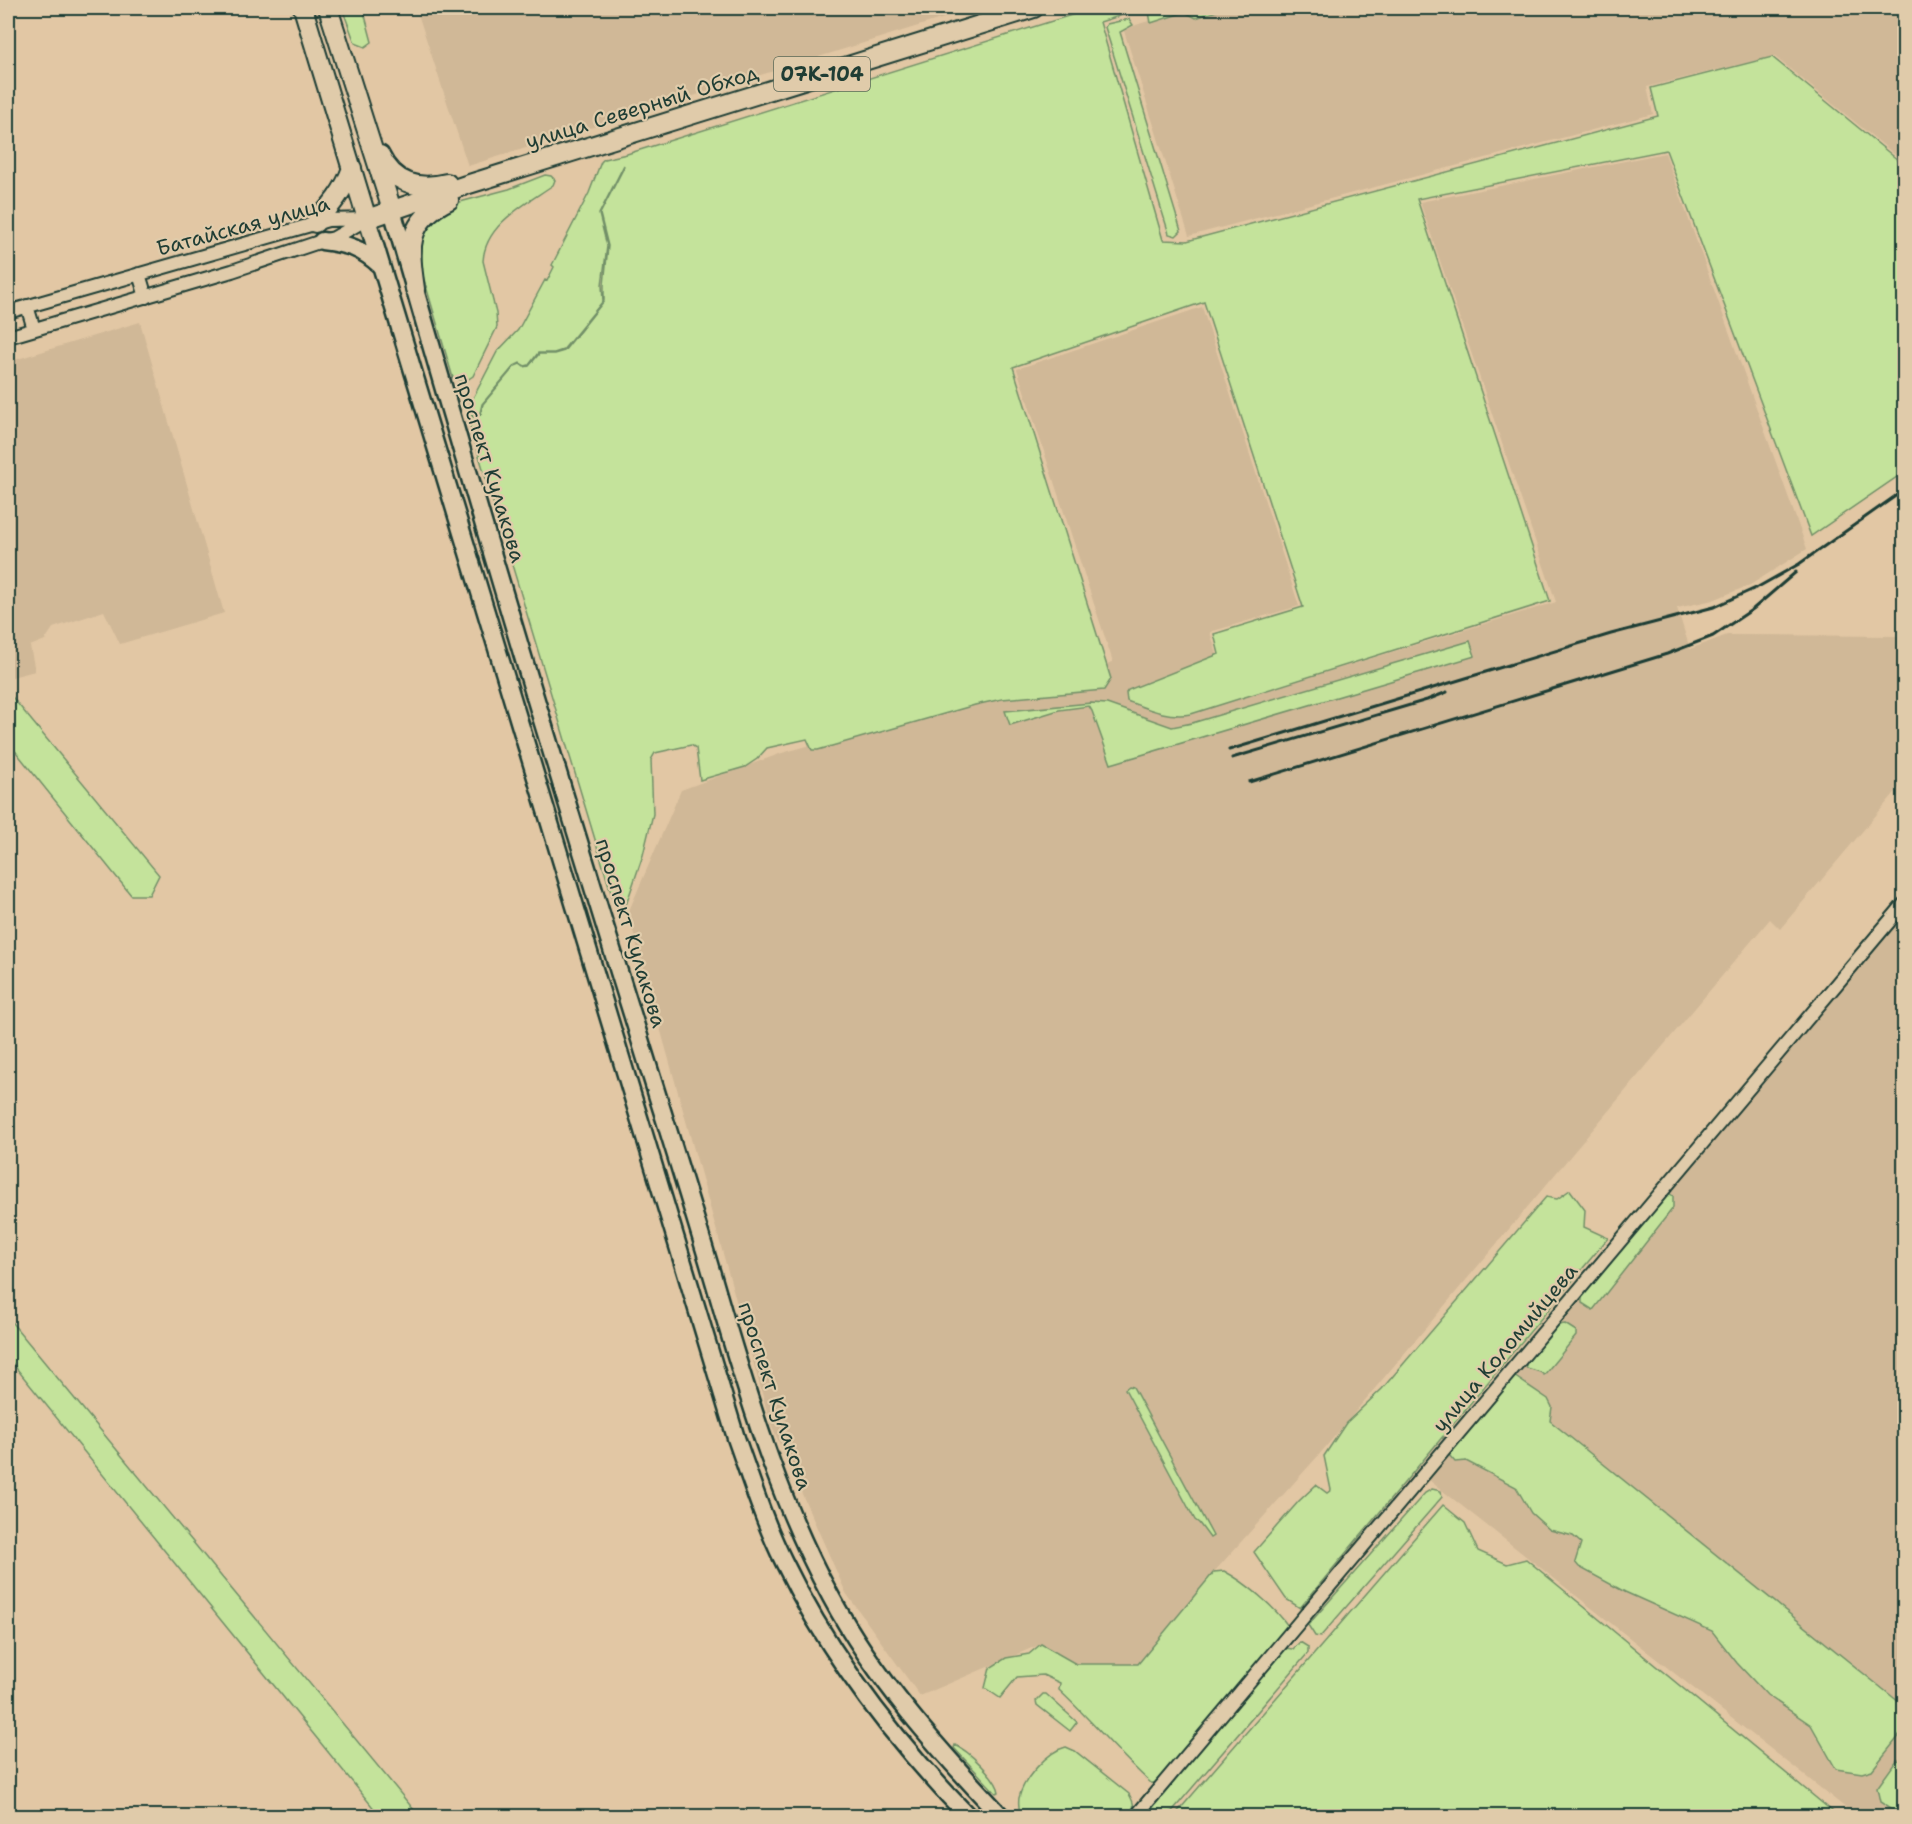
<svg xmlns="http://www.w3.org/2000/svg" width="1912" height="1824" font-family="'Shantell Sans',sans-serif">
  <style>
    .built { fill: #d0b897 }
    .green { fill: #c4e39b; stroke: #729068; stroke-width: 1.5 }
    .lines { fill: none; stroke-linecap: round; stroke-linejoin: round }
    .minor-casing { stroke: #1f3d34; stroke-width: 16 }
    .major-casing { stroke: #1f3d34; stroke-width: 21 }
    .highway-casing { stroke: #1f3d34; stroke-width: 22 }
    .minor { stroke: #e0cbaa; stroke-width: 12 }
    .major { stroke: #e0cbaa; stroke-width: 16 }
    .highway { stroke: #e0cbaa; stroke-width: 18 }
    .rail { stroke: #1f3d34; stroke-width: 3 }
    .labels { text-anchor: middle; stroke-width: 4.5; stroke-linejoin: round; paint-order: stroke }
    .shield { fill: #e0cbaa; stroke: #596857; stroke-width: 1.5 }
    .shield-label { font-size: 20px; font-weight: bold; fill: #1f3d34 }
    .street-label { font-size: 21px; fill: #1f3d34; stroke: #e0cbaa }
  </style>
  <rect width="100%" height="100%" fill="#e2c7a4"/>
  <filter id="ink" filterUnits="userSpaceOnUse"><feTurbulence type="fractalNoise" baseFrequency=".0167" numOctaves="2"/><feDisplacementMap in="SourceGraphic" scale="12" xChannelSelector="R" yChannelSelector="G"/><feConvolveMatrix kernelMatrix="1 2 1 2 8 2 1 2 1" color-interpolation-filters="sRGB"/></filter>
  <g filter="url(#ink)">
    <path class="built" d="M416,8H976L468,166Z
      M1189,8H1904V162L1774,56L1647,87L1653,114L1189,236L1124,31L1136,25Z
      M1665,153L1807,549L1750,585L1713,600L1677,608L1690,649L1727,635L1904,636V782L1780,929L1770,919L1318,1456L1214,1572L1138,1664H1076L1041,1644L920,1696L846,1593L770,1422L628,913L681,790L782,753L1113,662L1017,369L1202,307L1299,606L1210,632L1232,701L1556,602L1420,202Z
      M140,322L224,613L120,644L104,611L53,628L45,640L30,646L35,671L8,678V362Z
      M1904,914V1816H1856L1429,1480Z"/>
    <path class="green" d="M342,8H363L372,42L365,47L355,43Z
      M1094,8H1118L1126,14L1100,22L1163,240L1187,241L1658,116L1651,88L1772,57L1904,165V472L1811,536L1666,150L1417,199L1550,601L1191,714C1168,718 1148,709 1127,701L1126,693L1128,690L1219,654L1214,634L1303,607L1204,302L1013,367L1111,679L1104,690L1002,699L975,705L818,750H812L807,739L767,748L757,759L745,767L700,780L696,748L691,745L655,753L651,760L653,814L643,855L626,905L613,899L468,419L481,414L483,404L515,366L520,364L524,367L529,366L539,354H554L564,351L604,301V285L608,246L600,214L623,169L624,165L599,214L607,246L602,285L603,301L563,350L554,353H538L529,365L525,366L520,363L514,366L482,404L480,413L468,417L470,404L497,352L518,330L545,280L547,281L554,267L552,265L589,193L601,162L604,159L627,154Z
      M1163,8H1225L1196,18L1185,12L1151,23L1149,12Z
      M1129,19L1133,25L1120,32L1181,231L1176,236L1169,234L1105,27L1107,24Z
      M545,175L551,176L555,180L553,185C526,204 485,224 483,261L496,313L497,327L473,376L464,382L453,378L421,269L423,233L440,211L460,202L509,189Z
      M1470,641L1475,656L1111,764L1092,711L1089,706L1059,710L1010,725L1005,711L1091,703L1107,704L1172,727L1192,723Z
      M8,692L159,875L149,895H131L8,742Z
      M1570,1190L1585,1210L1584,1227L1608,1238L1300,1608L1286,1599L1254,1552L1299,1501L1316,1485L1327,1493L1331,1490L1324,1456L1346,1423L1382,1389L1546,1197L1557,1199Z
      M1669,1193L1673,1196V1208L1593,1310L1582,1303V1295Z
      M8,1318L419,1816H380L8,1358Z
      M1565,1324L1576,1331V1336L1544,1375L1540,1372L1527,1368L1525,1363L1558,1325Z
      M1514,1376L1548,1399L1552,1407L1550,1421L1904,1706V1730L1872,1770L1862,1773L1836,1769L1811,1725L1767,1695L1737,1663L1712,1631L1625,1592L1579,1567L1575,1562L1581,1543L1573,1536L1550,1530L1531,1513L1516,1487L1466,1461L1455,1462L1449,1455V1448Z
      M1129,1386L1133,1387L1213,1536L1210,1538L1199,1523L1195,1520L1125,1389Z
      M1432,1489L1441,1491L1442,1497L1320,1637L1315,1636L1308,1625L1425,1493Z
      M1443,1505L1465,1523L1478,1551L1507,1564L1526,1559L1838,1816H1174Z
      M1224,1571C1245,1582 1274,1606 1288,1626L1156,1783H1151C1119,1754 1091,1720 1059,1690L1060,1683L1043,1675L1017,1677L1000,1698L985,1688L990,1668L1006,1658L1029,1654L1041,1644L1076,1664H1138L1214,1572Z
      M1300,1642L1308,1647V1653L1168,1816H1141L1284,1648L1293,1649Z
      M1043,1694H1046L1077,1722L1070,1731L1037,1705L1036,1701Z
      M955,1745C968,1750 997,1778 999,1792L996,1793L954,1748Z
      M1066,1747L1075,1751L1129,1794C1134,1803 1136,1808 1129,1816H1021C1019,1810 1018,1804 1019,1798C1023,1779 1048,1751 1066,1747Z
      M1904,1756V1816H1902L1880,1802L1877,1788L1897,1760L1904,1761Z"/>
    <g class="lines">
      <g class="minor-casing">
        <path id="minor" d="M139,274L146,297
          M27,306L34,329
          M8,312L328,220L366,219
          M8,337L232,271L322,241L334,238L367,219
          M1136,1816L1904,904"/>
      </g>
      <g class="major-casing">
        <path id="major" d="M392,210C470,481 550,751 634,1020C664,1118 695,1214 723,1312C752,1410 782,1507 831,1597C875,1679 938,1749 1001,1816
          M367,219L736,1438C751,1480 764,1522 784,1562C830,1657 895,1741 968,1816
          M322,241C348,244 361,248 381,266"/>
      </g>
      <g class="highway-casing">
        <path id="highway" d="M303,8L367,219L466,185L1034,8
          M328,8L392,210
          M380,155C394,184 418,190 447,183
          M315,223C331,206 344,191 352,168
          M415,289C409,247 406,221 449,200"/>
      </g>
      <use href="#minor" class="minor"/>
      <use href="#major" class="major"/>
      <use href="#highway" class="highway"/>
      <path class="rail" d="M1229,750L1611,634L1714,607L1758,587L1799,564L1904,490
        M1232,758L1427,700L1447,692
        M1249,782L1667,654L1713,636L1753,609L1796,572"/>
    </g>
  </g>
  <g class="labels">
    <rect class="shield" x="774" y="57" width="96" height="34" rx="4.5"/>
    <g class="shield-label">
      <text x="822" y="81">07К-104</text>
    </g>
    <g class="street-label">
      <text transform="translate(642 107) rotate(-17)" y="7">улица Северный Обход</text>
      <text transform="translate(243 226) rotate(-15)" y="7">Батайская улица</text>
      <text transform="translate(490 468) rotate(73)" y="7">проспект Кулакова</text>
      <text transform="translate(631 933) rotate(73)" y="7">проспект Кулакова</text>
      <text transform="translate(1505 1348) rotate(-50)" y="7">улица Коломийцева</text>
      <text transform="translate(775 1396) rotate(72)" y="7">проспект Кулакова</text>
    </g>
  </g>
  <rect width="1912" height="1824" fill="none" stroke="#e0cbaa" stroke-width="30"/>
  <rect x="15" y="15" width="1882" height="1794" fill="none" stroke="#1f3d34" stroke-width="2" filter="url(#ink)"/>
</svg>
